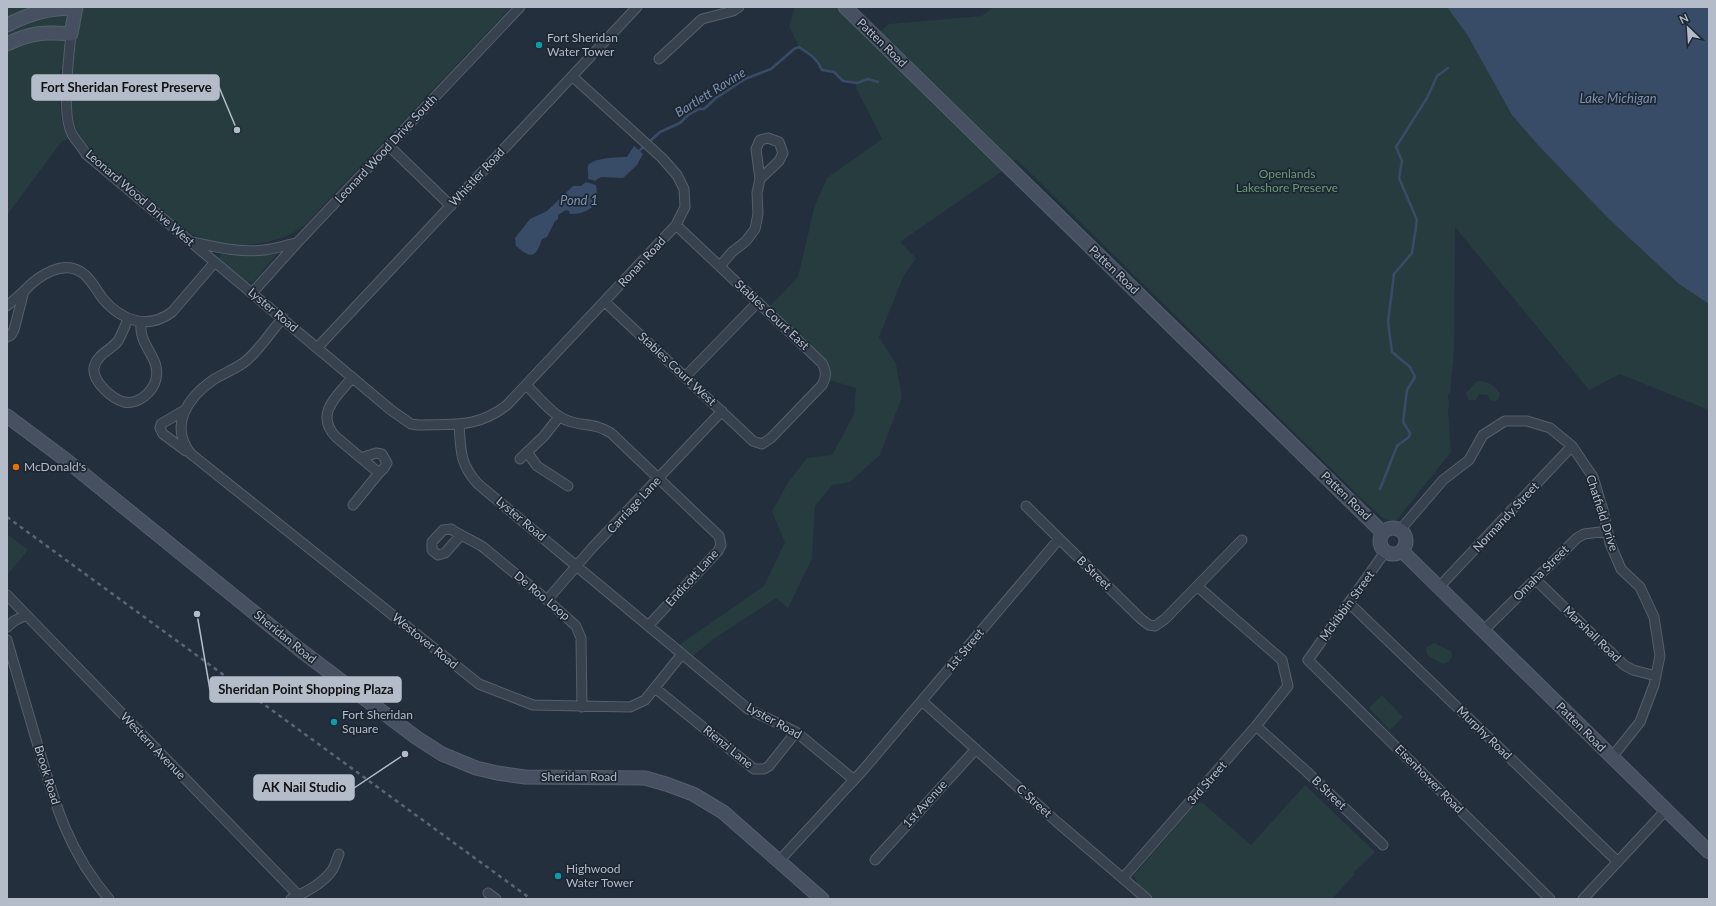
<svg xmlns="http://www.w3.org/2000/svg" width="1716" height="906" font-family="Lato,sans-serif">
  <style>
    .green { fill: #263c3f }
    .water { fill: #394c67 }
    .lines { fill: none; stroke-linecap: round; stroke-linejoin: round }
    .stream { stroke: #394c67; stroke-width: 2.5 }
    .street-casing { stroke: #565f6c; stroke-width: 11 }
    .secondary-casing { stroke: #565f6c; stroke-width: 15 }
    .street { stroke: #38414e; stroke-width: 9 }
    .secondary { stroke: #465061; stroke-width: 13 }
    .rail { stroke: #5a6575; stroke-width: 2.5; stroke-dasharray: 4 4; stroke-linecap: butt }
    .culture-dot { fill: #0f9aa8; stroke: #1d2633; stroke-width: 1.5 }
    .food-dot { fill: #e8710a; stroke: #1d2633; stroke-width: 1.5 }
    .labels { text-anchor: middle; stroke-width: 3.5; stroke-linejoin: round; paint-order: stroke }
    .poi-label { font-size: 12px; fill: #b4bcc9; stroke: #1d2633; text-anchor: start }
    .street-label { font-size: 12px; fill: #b4bcc9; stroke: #1d2633 }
    .park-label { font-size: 12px; fill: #6b9a76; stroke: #1d2633 }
    .water-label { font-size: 13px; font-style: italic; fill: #7c92b1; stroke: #1d2633 }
    .leader { fill: none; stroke: #b4bcc9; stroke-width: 1.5 }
    .callout-dot { fill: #b4bcc9; stroke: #1d2633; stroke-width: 1.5 }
    .callout { fill: #b4bcc9; stroke: #b4bcc9; stroke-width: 1.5 }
    .callout-label { font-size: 13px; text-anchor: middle; font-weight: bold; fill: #111 }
  </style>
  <rect width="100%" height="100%" fill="#242f3e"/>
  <path class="green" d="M7,7H76L69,67L60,70C59,93 58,119 68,139L62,141L7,215Z
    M81,7H511L304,226C273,247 226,253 191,233C179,226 167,214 156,205C136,188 116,171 95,154C87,145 80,138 76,127C65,100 77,36 81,7Z
    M795,7H837L869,41L889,24L982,16L993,7H1447L1468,36L1679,284L1709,304V410L1620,374L1589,390L1455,227L1454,351L1450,394H1448V400L1449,401L1448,411L1451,452L1395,522L1384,519L1362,499L1016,159L1001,172L900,242L916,258L904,275L879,337L896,364L902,397L880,455L850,482L832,485L815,506L812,559L788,608L776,598L712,640L693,656L679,645L764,586L785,542L772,511L789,481L807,458L832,455L854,414L856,388L829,380L830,374L828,365L768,308L798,277L815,205L827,178L882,139L856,88L857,83L843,81L834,72L822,70L818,62L811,55L799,47L789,26Z
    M280,251L254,281C243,286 228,267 220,260L219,257L221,254L246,256Z
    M1477,381C1487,380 1496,386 1500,394L1498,400L1496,401L1490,400L1488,395L1479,394L1476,400H1469L1466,393Z
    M7,534L28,550L7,575Z
    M1434,643L1451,651L1452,657L1448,662L1443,664L1428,656L1426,651L1427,647Z
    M1382,695L1403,717L1390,730L1369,708Z
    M1305,785L1375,852L1354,872L1355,874L1332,899H1155L1137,883L1134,876L1136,873L1195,804L1200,802L1204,804L1251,845Z"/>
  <path class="water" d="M1447,7H1709V304L1679,284L1609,219L1538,145L1512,115L1468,36Z
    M634,146L643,154L637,165L623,178L602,177L597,179L596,181L588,179C589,175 587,170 588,166C591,158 619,157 627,157Z
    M586,182L596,185C600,205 590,214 570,214L569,211L566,210L558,215V219L555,221L547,237L542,239C536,257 532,260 516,246L515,238L530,219L547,211L573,186H581Z"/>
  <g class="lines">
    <path class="stream" d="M638,152L660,132L680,123L688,115L699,109H704L716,98L745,79L771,69L794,49L799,47C809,54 817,58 822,70L834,72L843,81L857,83L868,79L878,82
      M1380,489L1397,446L1409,437L1410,433L1403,422L1407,390L1415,377L1410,367L1392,352L1388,322L1394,274L1412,253L1417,220L1399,178L1402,161L1396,147L1427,98L1437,76L1448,68"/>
    <g class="street-casing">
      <path id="street" d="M71,34C69,58 61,113 72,134C76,141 82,147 86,154L391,410L411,424L419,425C455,424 477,428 507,405L676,225L685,207L684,189L677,175L662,158L572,76
        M659,59L702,19L733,11L739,7
        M768,138L779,142L783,153L779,161L760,179L756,149L760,140Z
        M389,146L451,206
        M192,242C216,247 239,253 264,250C275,249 286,245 297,243
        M720,266L732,252L746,241L755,229L758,214L757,193L760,179
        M24,291C38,276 65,257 85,275C92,281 97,291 103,299C122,321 148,330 172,312L215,262
        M252,293L297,243L520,7
        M605,302L753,441L762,444L771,438L822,385C827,376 826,371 822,363L676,225
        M7,306L24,291L14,330L11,335L7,337
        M283,318C271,331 261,348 247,360C240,367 222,374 213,380C187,398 169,426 191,454L479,684L533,705L630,707L645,700L682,654
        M128,319C125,326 122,334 118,341C111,350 96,355 94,368C92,381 112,399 124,402C138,405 153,392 156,379C161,356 138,347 141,322
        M317,348L637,7
        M685,377L758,302
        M352,378C337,396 314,414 336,437L379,473L353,505
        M526,385C537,395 552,415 566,420C583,427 593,422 611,433L719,536L721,545L718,551L648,626
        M185,410L161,424L160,428L163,434L186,451
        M459,424C461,450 459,463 478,484L748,709L796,732L853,779
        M527,452L537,466L568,486
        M361,458L376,453L382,454L387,463L384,468L379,473
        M520,459L544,436L559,417
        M1026,506L1141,619L1149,625L1155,626L1165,619L1242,540
        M1400,530L1443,480L1469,460L1483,435L1505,421H1527L1550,428L1572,446L1593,477L1603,510L1610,543L1621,569L1640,587L1654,617L1660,656L1654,685L1640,722L1612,757
        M460,536L445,553L438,555L432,550V542L443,530L451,529C461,536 472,540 483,547L547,600L576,626L581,638L582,707
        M1385,552L1308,660L1550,899
        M1535,579L1624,665L1633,670L1656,676
        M1439,587L1572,446
        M7,595L299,896
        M547,600L592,548L722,411
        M1349,603L1618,862
        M7,627L14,621L26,615
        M1483,631L1577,538L1584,534L1608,531
        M7,640C17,675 28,711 38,746C55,804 68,851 109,899
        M655,688L754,769H764L769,766L796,732
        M922,701L1057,822L1147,899
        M1256,726L1306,771L1383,845
        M875,860L976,749
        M779,861L864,769L1059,539
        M1123,878L1256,726L1288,686L1282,660L1197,586
        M488,893L496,899
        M291,899C306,892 324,883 333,869C335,865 337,859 339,854
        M1583,899L1666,810"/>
    </g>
    <g class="secondary-casing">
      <path id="secondary" d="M845,7L1383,533
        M7,25C31,13 49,8 75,8
        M7,44C32,32 44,32 71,34L76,7
        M7,416L66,460L299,649L417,738L442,754L476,768L497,773L525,777L645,778L666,784L693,794L723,812L822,899
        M1380 541a13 13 0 1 1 26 0a13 13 0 1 1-26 0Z
        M1402,551L1709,852"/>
    </g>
    <use href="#street" class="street"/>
    <use href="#secondary" class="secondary"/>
    <path class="rail" d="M7,517L531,899"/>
  </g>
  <g class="culture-dot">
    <circle cx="539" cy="45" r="4"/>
    <circle cx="334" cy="722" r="4"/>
    <circle cx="558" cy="876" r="4"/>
  </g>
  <circle class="food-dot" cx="16" cy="467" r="4"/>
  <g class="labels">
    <g class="poi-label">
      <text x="547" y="42">Fort Sheridan<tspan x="547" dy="14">Water Tower</tspan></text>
      <text x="24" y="471">McDonald's</text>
      <text x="342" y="719">Fort Sheridan<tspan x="342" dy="14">Square</tspan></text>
      <text x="566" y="873">Highwood<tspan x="566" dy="14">Water Tower</tspan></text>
    </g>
    <g class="street-label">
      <text transform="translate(882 43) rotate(44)" y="4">Patten Road</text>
      <text transform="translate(386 149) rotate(-47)" y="4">Leonard Wood Drive South</text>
      <text transform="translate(477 177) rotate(-47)" y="4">Whistler Road</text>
      <text transform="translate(140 198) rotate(41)" y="4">Leonard Wood Drive West</text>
      <text transform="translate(642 262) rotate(-47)" y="4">Ronan Road</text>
      <text transform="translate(1114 270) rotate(44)" y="4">Patten Road</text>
      <text transform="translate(273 310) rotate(40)" y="4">Lyster Road</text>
      <text transform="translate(772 315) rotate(43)" y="4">Stables Court East</text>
      <text transform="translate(677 369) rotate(43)" y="4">Stables Court West</text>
      <text transform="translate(1346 496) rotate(44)" y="4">Patten Road</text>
      <text transform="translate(634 505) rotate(-47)" y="4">Carriage Lane</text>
      <text transform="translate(1602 513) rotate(72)" y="4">Chatfield Drive</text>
      <text transform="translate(1506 517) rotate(-47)" y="4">Normandy Street</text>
      <text transform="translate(521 519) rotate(40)" y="4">Lyster Road</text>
      <text transform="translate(1094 573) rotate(44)" y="4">B Street</text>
      <text transform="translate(1541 573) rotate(-45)" y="4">Omaha Street</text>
      <text transform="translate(692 578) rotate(-48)" y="4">Endicott Lane</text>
      <text transform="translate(542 596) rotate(40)" y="4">De Roo Loop</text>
      <text transform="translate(1347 606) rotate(-54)" y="4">Mckibbin Street</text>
      <text transform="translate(1592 634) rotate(44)" y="4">Marshall Road</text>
      <text transform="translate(285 637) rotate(39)" y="4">Sheridan Road</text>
      <text transform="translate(425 641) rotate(39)" y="4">Westover Road</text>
      <text transform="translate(965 650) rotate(-50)" y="4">1st Street</text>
      <text transform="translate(774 721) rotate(29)" y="4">Lyster Road</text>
      <text transform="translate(1581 727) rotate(45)" y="4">Patten Road</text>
      <text transform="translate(1484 733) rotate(44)" y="4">Murphy Road</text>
      <text transform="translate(153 746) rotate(46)" y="4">Western Avenue</text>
      <text transform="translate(728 747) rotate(39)" y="4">Rienzi Lane</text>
      <text transform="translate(47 775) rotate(73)" y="4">Brook Road</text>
      <text x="579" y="781">Sheridan Road</text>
      <text transform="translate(1429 779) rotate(45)" y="4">Eisenhower Road</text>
      <text transform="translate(1207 783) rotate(-49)" y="4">3rd Street</text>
      <text transform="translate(1329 793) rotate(44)" y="4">B Street</text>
      <text transform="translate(1034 801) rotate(42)" y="4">C Street</text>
      <text transform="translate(925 804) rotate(-48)" y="4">1st Avenue</text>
    </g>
    <g class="park-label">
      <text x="1287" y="178">Openlands<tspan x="1287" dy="14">Lakeshore Preserve</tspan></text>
    </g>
    <g class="water-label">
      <text transform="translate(710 92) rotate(-32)" y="5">Bartlett Ravine</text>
      <text x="1618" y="103">Lake Michigan</text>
      <text x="579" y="205">Pond 1</text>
    </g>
  </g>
  <path class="leader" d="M237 130L219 87M197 614L210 690M405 754L354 788"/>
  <g class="callout-dot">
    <circle cx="237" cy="130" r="4"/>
    <circle cx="197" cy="614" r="4"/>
    <circle cx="405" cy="754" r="4"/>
  </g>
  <g class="callout">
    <rect x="32" y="75" width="187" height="25" rx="4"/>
    <rect x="210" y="677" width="191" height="25" rx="4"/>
    <rect x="254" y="775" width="100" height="25" rx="4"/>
  </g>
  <g class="callout-label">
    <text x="126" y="92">Fort Sheridan Forest Preserve</text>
    <text x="306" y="694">Sheridan Point Shopping Plaza</text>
    <text x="304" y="792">AK Nail Studio</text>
  </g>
  <rect width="1716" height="906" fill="none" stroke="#b4bcc9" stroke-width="16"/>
  <g transform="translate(1688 28) rotate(335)" stroke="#1d2633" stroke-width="3" paint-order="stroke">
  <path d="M0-3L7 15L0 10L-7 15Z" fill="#b4bcc9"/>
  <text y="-6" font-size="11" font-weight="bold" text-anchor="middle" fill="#b4bcc9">N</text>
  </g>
</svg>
